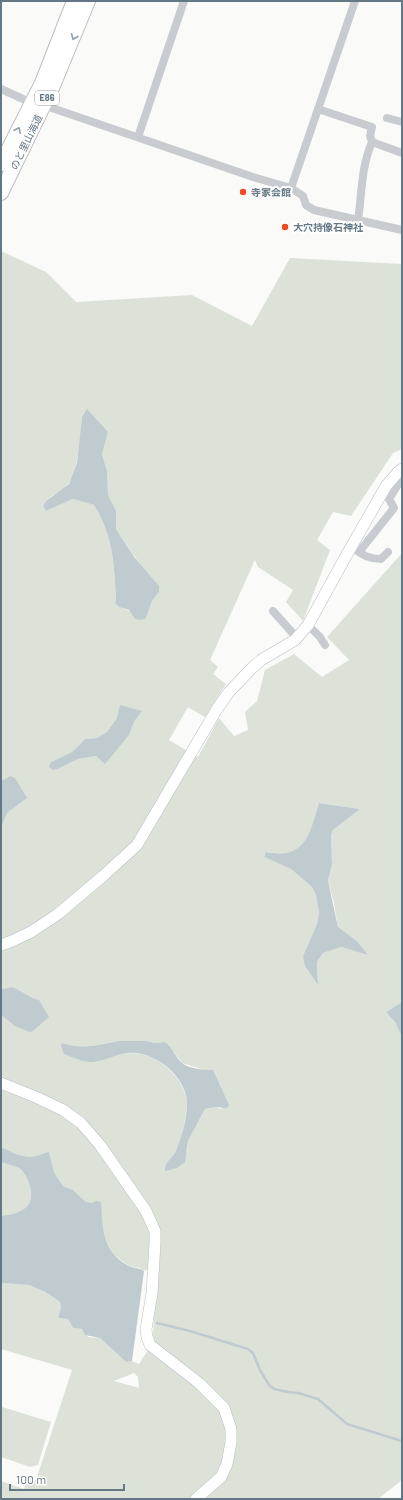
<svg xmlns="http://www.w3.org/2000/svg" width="403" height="1500" font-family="Barlow,'Noto Sans JP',sans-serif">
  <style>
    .green { fill: #dce2d8; fill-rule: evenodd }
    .water { fill: #bfcbcf }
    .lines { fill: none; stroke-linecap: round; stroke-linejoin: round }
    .stream { stroke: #bfcbcf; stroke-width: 2.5 }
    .secondary-casing { stroke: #b7bec3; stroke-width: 12 }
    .highway-casing { stroke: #babec1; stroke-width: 16 }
    .street { stroke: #c8ccd0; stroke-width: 8 }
    .secondary { stroke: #fff; stroke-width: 11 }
    .highway { stroke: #fff; stroke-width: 14 }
    .oneway { stroke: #92a0aa }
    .poi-dot { fill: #ef4b23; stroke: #fff; stroke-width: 1.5 }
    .labels { text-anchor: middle; stroke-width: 4; stroke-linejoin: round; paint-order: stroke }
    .shield { fill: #fff; stroke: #92a0aa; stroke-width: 1 }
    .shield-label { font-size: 9px; font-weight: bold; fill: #637785 }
    .street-label { font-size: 10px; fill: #637785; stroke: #fff }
    .poi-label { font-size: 10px; font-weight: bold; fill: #637785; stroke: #fff; text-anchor: start }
  </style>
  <rect width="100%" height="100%" fill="#fafaf8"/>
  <path class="green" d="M1,251L46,272L76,302L192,295L252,326L290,258L402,264V449L393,453L351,516L333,512L317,540L330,550L303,621L286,602L293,590L258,567L255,560L210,660L218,667L213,674L226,684L205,717L188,707L169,740L198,757L219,718L234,736L248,730L245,712L257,701L265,670L294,654L322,677L349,660L327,637L402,553V1002L386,1012L395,1022L402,1037V1480L378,1499H1V1481L24,1489L28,1477L36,1480L72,1370L1,1349V1283L29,1285L45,1292L60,1302L61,1308L58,1316L68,1319L73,1328L82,1329L88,1337L100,1338L126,1362L132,1361L139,1364L148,1350L153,1338L157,1265L144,1271L140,1268L129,1266L114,1255L108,1248L104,1237L102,1222L92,1203L86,1202L73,1190L63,1186L54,1172L49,1152C43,1152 41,1155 36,1156C24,1159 12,1152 1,1147V1015L15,1026L39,1000L33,998L13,987L1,989V827L8,812L10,776L1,781ZM82,417L108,432L102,454L107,471L108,495L116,511V529L159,592L152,601L146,618C138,614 119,608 115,603L116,597C114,563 113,536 94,505L73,499L46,511L43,506C48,495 61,493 68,484C79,472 80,433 82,417ZM117,718L135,720L129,735L105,763L96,756L78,759L58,769L51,762L72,752L85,739L97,738L107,732ZM320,803L360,809L333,830L331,835L332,864L328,881L334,903L338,927L357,941L367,954L341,947L323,953L317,962L318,984L303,956L317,924L319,913L316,895L312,887L291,869L264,857L267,852C305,860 310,834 320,803ZM118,1041H147L155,1043L165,1042L169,1045L182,1063L205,1070L222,1109L216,1107L205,1109L188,1141L187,1152L167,1163C170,1160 173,1157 175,1153C181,1144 187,1114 187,1103C186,1081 162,1058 141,1054C125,1051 109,1057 93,1062L62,1043C82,1050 98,1045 118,1041ZM134,1373L138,1377L139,1388L114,1381Z
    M1,1162C7,1164 14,1166 19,1168C23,1171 26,1176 28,1181C38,1205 23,1214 1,1216Z
    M2,1407L51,1422L38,1465L30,1467L1,1457V1411Z"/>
  <path class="water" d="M87,409L108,432L102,454L107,471L108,495L116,511V529L135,558L159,586V592L152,601L146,618L141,620L135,619L129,610L119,607L115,603L116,597C114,563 113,536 94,505L73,499L46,511L43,506L46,501L69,484L71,479L77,463L82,417Z
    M120,705L142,711L135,720L129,735L105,764L96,756L78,759L58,769L53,770L49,767L51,762L72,752L85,739L97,738L107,732L117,718Z
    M10,776L15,778L27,798L8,812L1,827V781Z
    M319,803L360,809L333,830L331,835L332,864L328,881L338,927L357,941L368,955L341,947L323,953L317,962L318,985L305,966L303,956L317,924L319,913L316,895L312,887L291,869L264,857L266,852C305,860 310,834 319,803Z
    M13,987L33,998L39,1000L49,1017L33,1031L30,1032L15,1026L1,1015V989Z
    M402,1002V1037L395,1022L386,1012Z
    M118,1041H147L155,1043L165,1042C173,1047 175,1057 182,1063C189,1069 205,1070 213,1070L229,1105L227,1108L216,1107L205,1109L188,1141L185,1162L177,1168L165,1171C164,1162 173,1158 176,1151C182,1136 187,1119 187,1103C187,1077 154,1050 128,1053C116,1054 105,1061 93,1062C83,1063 73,1057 64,1054L61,1046L62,1043C82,1050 98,1045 118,1041Z
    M1,1147C12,1152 24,1159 36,1156C41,1155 44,1152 49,1152L54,1172L63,1186L73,1190L86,1202L92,1203L96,1201L101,1202C103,1228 101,1250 127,1265C133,1269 139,1267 144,1271L132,1361L126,1362L100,1338L85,1335L82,1329L73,1328L68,1319L60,1318L58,1317L61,1308L60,1302L45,1292L29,1285L1,1283V1216C23,1214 38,1205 28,1181C26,1176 23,1171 19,1168C14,1166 7,1164 1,1162Z"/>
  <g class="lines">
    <path class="stream" d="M157,1323L190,1331L248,1349L253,1353L260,1370L269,1385L274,1389L288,1392L298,1393L318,1399L347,1424L402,1441"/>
    <g class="secondary-casing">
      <path id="secondary" d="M1,945L12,941L31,932L58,914L103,876L137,845L217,709L229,692L253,667L261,660L295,640L308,625L346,556L386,486L399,471L402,469
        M1,1083L38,1098L63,1110L81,1123L100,1145L146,1211L155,1231V1243L152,1293L146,1329L147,1337L150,1345L199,1383L224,1408L231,1429V1442L227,1464L221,1477L196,1499"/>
    </g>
    <g class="highway-casing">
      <path id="highway" d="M1,164L42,83L74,1
        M1,193L52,88L88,1"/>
    </g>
    <path class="street" d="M1,89L23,99
      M52,108L253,177L291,188L303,196L306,205L314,210L402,230
      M318,109L372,127L370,136L372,142L402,153
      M387,118L402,122
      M138,137L184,1
      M291,188L355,1
      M358,220C362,194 361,167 372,142
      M355,549C364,556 370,559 381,559L388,552
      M359,552L394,508L389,499L402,478
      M273,611L297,638
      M308,625L320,637L325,645"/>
    <use href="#secondary" class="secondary"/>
    <use href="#highway" class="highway"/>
  </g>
  <defs><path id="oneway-chevron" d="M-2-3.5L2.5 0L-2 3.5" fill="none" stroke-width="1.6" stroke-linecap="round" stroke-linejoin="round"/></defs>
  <g class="oneway">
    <use href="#oneway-chevron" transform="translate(74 37) rotate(113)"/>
    <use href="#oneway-chevron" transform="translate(18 130) rotate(-64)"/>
  </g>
  <g class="poi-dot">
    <circle cx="243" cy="192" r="4"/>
    <circle cx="285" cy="227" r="4"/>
  </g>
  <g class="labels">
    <rect class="shield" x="35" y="91" width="24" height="14" rx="3"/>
    <g class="shield-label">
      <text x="47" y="101">E86</text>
    </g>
    <g class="street-label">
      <text transform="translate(26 142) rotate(-64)" y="4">のと里山海道</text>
    </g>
    <g class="poi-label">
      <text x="251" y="196">寺家会館</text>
      <text x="293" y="231">大穴持像石神社</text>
    </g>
  </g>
  <rect width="403" height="1500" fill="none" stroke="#637785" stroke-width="4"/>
  <path d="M10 1484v6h114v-6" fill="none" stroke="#637785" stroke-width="2"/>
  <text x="16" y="1484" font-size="12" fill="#637785" stroke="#ffffff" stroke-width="3" paint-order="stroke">100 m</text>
</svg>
